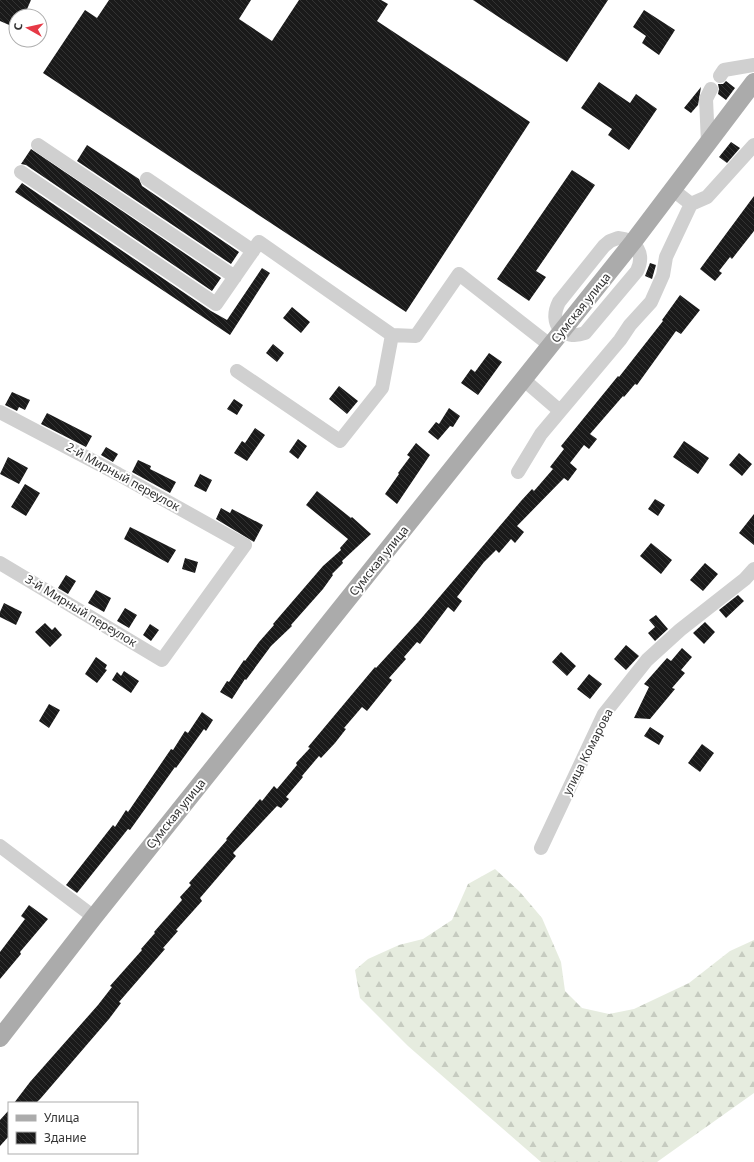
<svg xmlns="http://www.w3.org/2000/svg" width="754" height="1162" font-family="'Noto Sans',sans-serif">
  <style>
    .forest { fill: url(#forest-firs) }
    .building { fill: url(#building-back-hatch) }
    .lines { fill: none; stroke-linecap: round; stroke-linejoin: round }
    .minor { stroke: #d0d0d0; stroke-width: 14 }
    .major { stroke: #ababab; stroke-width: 18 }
    .labels { text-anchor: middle; stroke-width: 4; stroke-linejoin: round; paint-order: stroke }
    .street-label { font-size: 12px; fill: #333; stroke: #fff }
  </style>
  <defs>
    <pattern id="forest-firs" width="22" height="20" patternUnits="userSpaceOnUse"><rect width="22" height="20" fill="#e6ecdf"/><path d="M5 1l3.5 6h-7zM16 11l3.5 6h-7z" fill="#c6cbc0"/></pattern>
    <pattern id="building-back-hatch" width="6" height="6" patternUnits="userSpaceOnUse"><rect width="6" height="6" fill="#1a1a1a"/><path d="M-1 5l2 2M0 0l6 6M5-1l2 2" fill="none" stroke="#333"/></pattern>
  </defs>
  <rect width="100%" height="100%" fill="#fff"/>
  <path class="forest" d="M495,869L520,892L542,918L561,962L565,991L582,1008L609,1014L634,1009L689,983L730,951L754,940V1093L657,1162H541L408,1046L360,998L355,970L368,959L399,945L423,939L452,920L468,884Z"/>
  <path class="building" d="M0,0H31L24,16H16V28L0,21Z
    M109,0H251L239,19L272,41L299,0H381L388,4L377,21L530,122L406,312L43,73L85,10L97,18Z
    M473,0H608L567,62Z
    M644,10L675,30L659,55L642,43L646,36L633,27Z
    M726,81L735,88L726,100L718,94L719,89L718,84H723Z
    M599,82L630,103L636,94L657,109L629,150L608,135L612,129L581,108Z
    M701,87L698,105L691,113L684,108Z
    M731,142L740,148L727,163L719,157Z
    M87,145L139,179L142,186L239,252L231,264L77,161Z
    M31,149L221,278L212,291L26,165L21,164Z
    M572,170L595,185L536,271L546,277L529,301L497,279Z
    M22,183L211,311L227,320L262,268L270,273L230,335L15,192Z
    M754,196V231L732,259L730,257L719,271L722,273L715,281L700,269Z
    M650,263L656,265L652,279L645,276Z
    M680,295L700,310L681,334L676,331L637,385L635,384L624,397L623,396L590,434L597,439L589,449L584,445L570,463L577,469L568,481L564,478L517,526L524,532L515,543L511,539L499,553L496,550L484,562L457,597L462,601L454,612L448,607L420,644L417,642L404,657L406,659L389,678L392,680L367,711L362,707L344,728L346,729L335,743L321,758L319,756L302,776L303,777L286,797L289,799L281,808L277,806L233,853L236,856L200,898L202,901L176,930L178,931L163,948L165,949L119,1002L121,1003L109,1019L41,1098L36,1103H14L30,1082L98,1005L112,987L110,986L142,950L141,949L155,933L154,932L182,900L180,897L191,885L189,883L227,840L226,839L260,799L262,801L274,786L277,789L297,765L296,763L310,748L308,747L375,667L376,668L419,621L521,501L532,489L534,491L553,469L550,467L564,449L561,446L618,376L619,377L663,321L662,320Z
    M292,307L310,322L301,333L283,318Z
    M273,344L284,353L277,362L266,353Z
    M489,353L502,362L478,395L461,383L471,369L475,372Z
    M339,386L358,401L347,414L329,399Z
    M12,392L30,400L25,410L19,407L17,411L5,405Z
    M234,399L243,405L237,415L227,409Z
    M449,408L460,416L453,427L450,426L438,440L428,432L436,422L439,424Z
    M47,413L92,436L86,447L41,424Z
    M255,428L265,435L247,461L234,453L242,441L245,443Z
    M298,439L307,446L298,459L289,452Z
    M684,441L709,458L698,474L673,457Z
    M416,443L430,455L397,504L385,494L399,474L398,473L410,457L407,455Z
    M106,447L118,454L113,462L101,455Z
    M739,453L752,464L742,476L729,465Z
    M8,457L28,468L19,484L0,474Z
    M138,460L151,466L150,469L176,482L170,493L132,472Z
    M200,474L212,480L206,492L194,486Z
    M25,484L40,493L26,516L11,507Z
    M317,491L351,518L352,517L371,534L342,561L343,563L332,574L333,575L323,589L291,625L292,626L271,646L246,680L245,679L232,699L220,692L227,681L229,682L244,660L245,661L259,642L274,625L273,624L323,566L341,550L340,548L348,539L306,505Z
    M655,499L665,505L658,516L648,509Z
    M221,508L230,513L232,509L263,525L254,542L216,519Z
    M754,514V545L739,533Z
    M130,527L176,550L168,563L124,539Z
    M651,543L672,560L661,574L640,556Z
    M185,558L198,562L195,573L182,569Z
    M705,563L718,574L703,591L690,580Z
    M66,575L76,581L68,594L58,588Z
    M96,590L111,598L104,612L88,603Z
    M738,595L744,601L726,618L719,610Z
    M4,603L22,612L16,625L0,617V612Z
    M125,608L137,615L129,628L117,621Z
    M656,615L668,629L655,641L648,633L655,627L649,620Z
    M705,622L715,632L704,644L693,633Z
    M45,623L52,630L55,627L62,635L50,647L35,632Z
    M150,624L159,630L151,641L143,635Z
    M626,645L639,656L626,670L614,659Z
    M682,648L692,657L681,670L685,673L672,688L675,689L650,719L634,718L649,687L644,684L667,658L671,661Z
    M561,652L576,666L567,676L552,662Z
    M96,657L107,665L105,669L107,670L97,683L85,674Z
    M124,671L139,681L131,693L112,680L117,672L121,676Z
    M589,674L602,684L590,699L577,689Z
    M49,704L60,710L49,728L39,721Z
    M202,712L213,720L206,731L204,729L176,768L175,767L130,830L128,829L77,893L66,885L113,825L115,827L126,810L128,812L171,749L173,750L185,731L188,733Z
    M650,727L664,736L659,745L644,736Z
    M702,744L714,753L700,772L688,763Z
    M29,905L48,919L20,952L21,954L0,979V952L25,919L21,916Z
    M9,1110V1136L0,1146V1120Z"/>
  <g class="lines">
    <path class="minor" d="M720,76L724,70L754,65
      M708,143L706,99L711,89
      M38,145L235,277
      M21,172L216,304L259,242L392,335
      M147,179L253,251
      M673,190L691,204
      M618,238C637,240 645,254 637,271L585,333C563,341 548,324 559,302L604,246L610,241Z
      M237,371L340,441L382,388L392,335L416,336L459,274L551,346
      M524,380L560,411
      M0,412L118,474L245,545L162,660L0,563
      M518,472L541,434L620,340L630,325L651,302L663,275L666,257L691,204L707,197L754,145
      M0,846L94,917
      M541,848L604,714L647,660L680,630L745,579L754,569"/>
    <path class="major" d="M0,1038L94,917L633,242L754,82"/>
  </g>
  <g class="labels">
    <g class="street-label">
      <text transform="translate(581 308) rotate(-51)" y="4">Сумская улица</text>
      <text transform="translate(123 477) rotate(29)" y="4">2-й Мирный переулок</text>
      <text transform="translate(379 561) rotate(-51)" y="4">Сумская улица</text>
      <text transform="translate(81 611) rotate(31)" y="4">3-й Мирный переулок</text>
      <text transform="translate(588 752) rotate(-63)" y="4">улица Комарова</text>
      <text transform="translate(176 814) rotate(-51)" y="4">Сумская улица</text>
    </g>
  </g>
  <rect x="8" y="1102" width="130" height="52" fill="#ffffff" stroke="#adadad"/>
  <rect x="16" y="1115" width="20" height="6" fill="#ababab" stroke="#adadad"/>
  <text x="44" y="1122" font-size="12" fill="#333333">Улица</text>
  <rect x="16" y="1132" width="20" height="12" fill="url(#building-back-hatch)" stroke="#adadad"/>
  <text x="44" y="1142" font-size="12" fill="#333333">Здание</text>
  <g transform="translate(28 28) rotate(278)"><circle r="19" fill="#ffffff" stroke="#adadad"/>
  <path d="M0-3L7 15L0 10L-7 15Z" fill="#e63946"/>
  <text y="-6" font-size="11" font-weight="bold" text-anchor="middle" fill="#333333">С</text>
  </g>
</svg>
